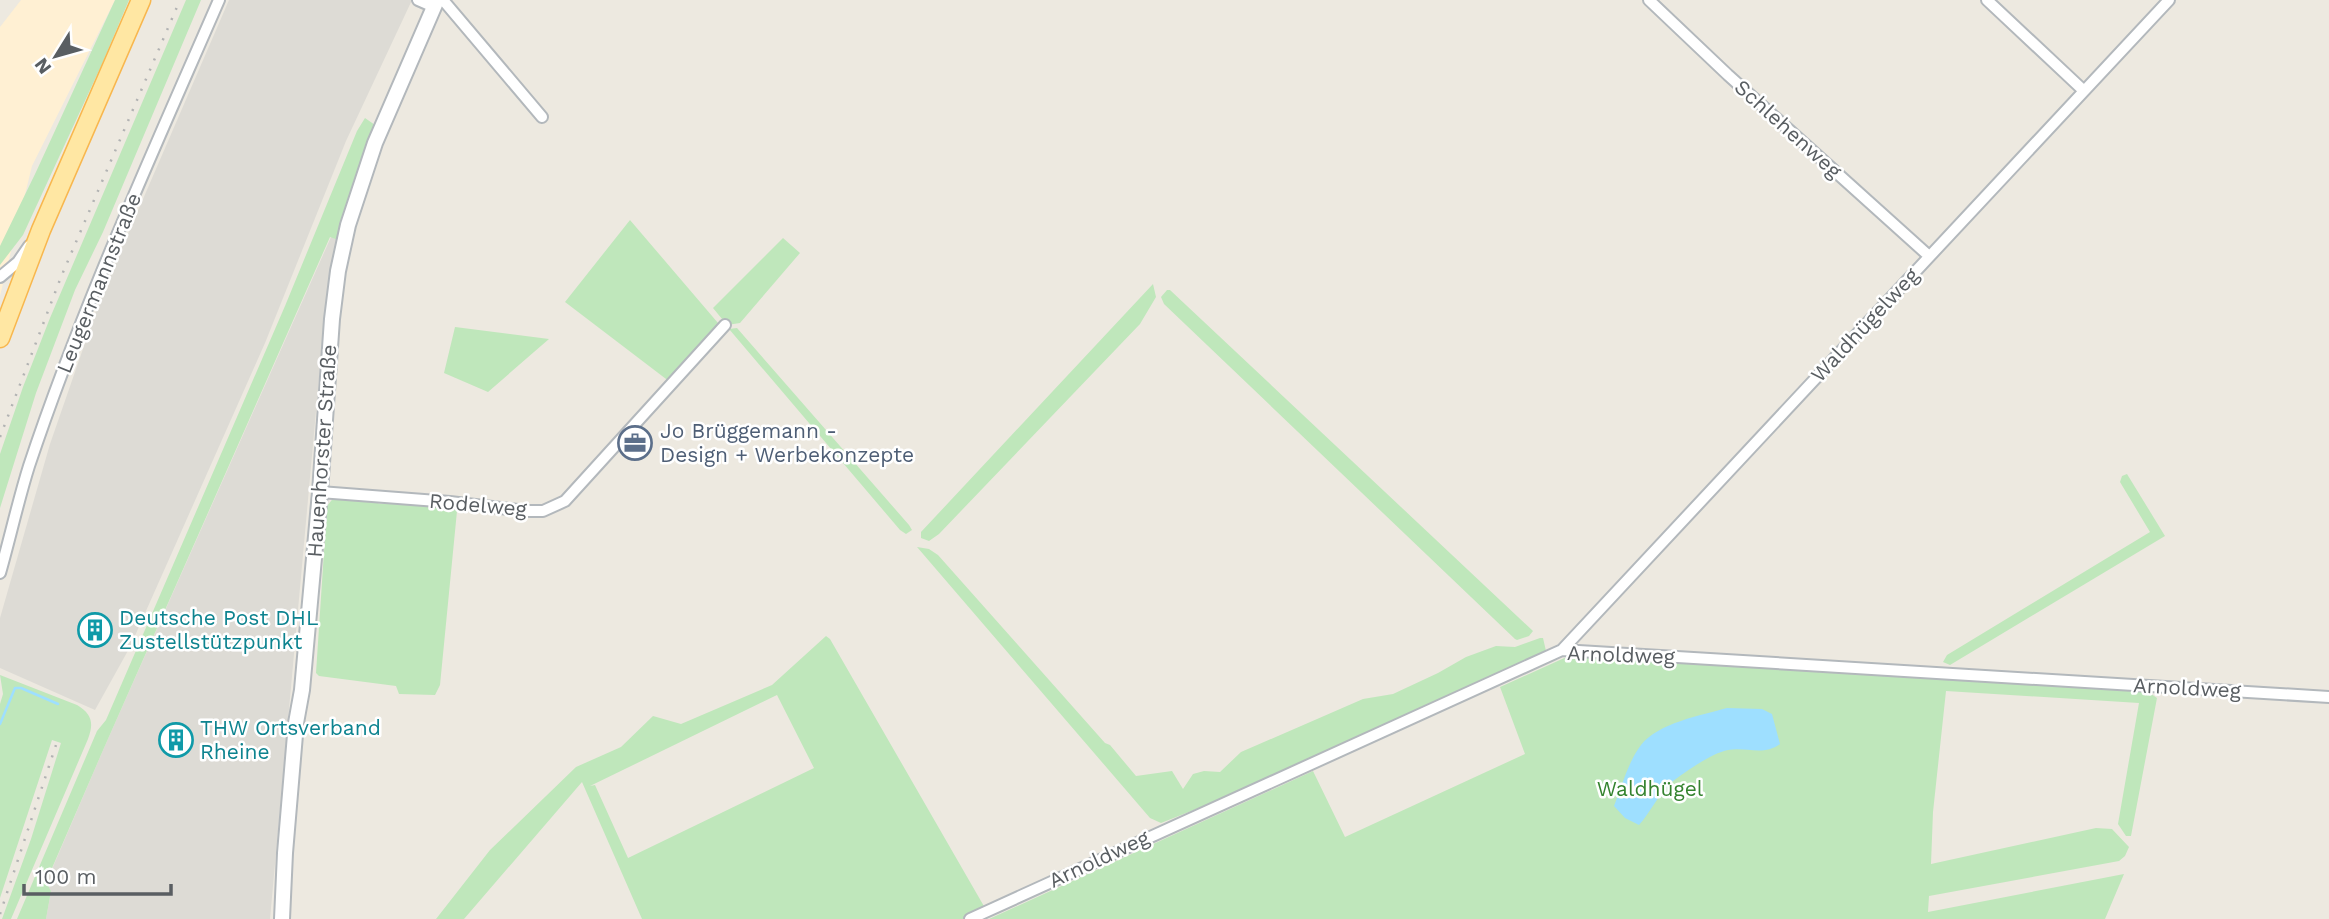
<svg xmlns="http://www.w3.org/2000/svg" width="2329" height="919" font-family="'Work Sans',sans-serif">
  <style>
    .commercial { fill: #fff0d3 }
    .industrial { fill: #dddbd5 }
    .green { fill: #bfe7bb; fill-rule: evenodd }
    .water { fill: #9edfff }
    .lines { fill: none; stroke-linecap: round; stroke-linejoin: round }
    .stream { stroke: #9edfff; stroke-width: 2.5 }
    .minor-casing { stroke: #b3b8bc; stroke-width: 14 }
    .tertiary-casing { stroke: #b3b8bc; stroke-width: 18 }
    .primary-casing { stroke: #f8b74e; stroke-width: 21 }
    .minor { stroke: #fff; stroke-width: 10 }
    .tertiary { stroke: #fff; stroke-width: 14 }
    .primary { stroke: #ffe7a3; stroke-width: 18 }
    .rail { stroke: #b2b3b3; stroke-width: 2.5; stroke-dasharray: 2 9; stroke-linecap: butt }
    .labels { text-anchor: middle; stroke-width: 5; stroke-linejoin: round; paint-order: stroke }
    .street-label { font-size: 21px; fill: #595e62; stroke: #fff }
    .service-label { font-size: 21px; fill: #4e5e75; stroke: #fff; text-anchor: start }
    .culture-label { font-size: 21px; fill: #0d838f; stroke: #fff; text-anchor: start }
    .park-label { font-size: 21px; fill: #34832f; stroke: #fff }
  </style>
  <rect width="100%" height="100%" fill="#ede9e0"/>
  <path class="commercial" d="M21,0H115L32,166L0,296V27Z"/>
  <path class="industrial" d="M229,0H412L346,141L265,343L130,647L95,710L0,668V618L50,444L102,294Z
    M331,237L338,240L321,356L270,919H46L51,891L46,883L104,748Z"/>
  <path class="green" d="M115,0H129L102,64L23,235L0,265V246L36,172Z
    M186,0H201L103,232L75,290L36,393L0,508V454L23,387L50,318Z
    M365,118L375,125L338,240L330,237L104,748L46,882L51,891L46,919H17L97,731L106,720L285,306L357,131Z
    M630,220L718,323L719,329L670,382L565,302Z
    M783,238L800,253L740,323L727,325L713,308Z
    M1153,284L1156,297L1140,324L939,534L929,541L921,538V532Z
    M1167,290H1170L1533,631L1529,636L1517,640L1515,639L1164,304L1161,297Z
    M455,327L549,339L488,392L444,373Z
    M737,328L909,525L912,530L906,534L900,530L729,329Z
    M2127,474L2165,536L1950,665L1943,662L1947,655L2150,532L2120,482L2122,476Z
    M335,496C344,497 357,496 366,499C380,504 379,505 394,501L451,507L457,511L440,685L435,695L399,694L396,686L319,676L316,673L327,506Z
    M917,547L929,549L938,555L1105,743L1110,745L1136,776L1172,771L1183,789L1193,774L1204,771L1220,772L1241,752L1363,699L1393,694L1438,673L1466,657L1496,646L1515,647L1540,638H1543L1546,651L1229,796L1161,823L1150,818Z
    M826,636L830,639L985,908L982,910L987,919H642L582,782L464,919H436L490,850L576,767L621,747L653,716L681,724L772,685ZM777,695L814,768L628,858L595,785L590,786Z
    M1571,655L2147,691L2157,698L2131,836H2126L2118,824L2139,703L1946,691L1933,812L1931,864L2096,828L2112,829L2129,847L2125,856L2119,861L1929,896L1928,912L2124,874L2105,919H989L1313,771L1345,837L1525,754L1500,687Z
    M0,675L77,705C92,714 94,723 88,739L11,919H2L31,839L61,743L52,740L0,898V704L3,694Z"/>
  <path class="water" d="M1727,708L1762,709L1772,714L1780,744C1764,756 1747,747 1728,750C1712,753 1685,772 1672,782C1659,793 1650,813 1639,825L1625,818L1614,806C1622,786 1628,762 1641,745C1658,723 1702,715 1727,708Z"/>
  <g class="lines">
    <path class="stream" d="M0,724L15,688H21L58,704"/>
    <g class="minor-casing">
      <path id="minor" d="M418,0L434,7
        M443,0L542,117
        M1649,0L1728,75L1929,256
        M1987,0L2083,90
        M0,277L18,262L29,246
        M320,492L450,502L526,511H543L565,501L725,325
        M0,573C10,538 18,501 29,466C82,307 152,154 219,0
        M1562,650L2169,0
        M970,919L1562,650L2329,697"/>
    </g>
    <g class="tertiary-casing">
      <path id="tertiary" d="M282,919L285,853L296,723L302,690L320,492L332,319L338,271L348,225L375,143L437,0"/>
    </g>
    <g class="primary-casing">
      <path id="primary" d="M0,338L41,230L141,0"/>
    </g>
    <use href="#minor" class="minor"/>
    <use href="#tertiary" class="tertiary"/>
    <use href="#primary" class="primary"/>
    <path class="rail" d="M0,437L61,277L180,0
      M0,914L56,745"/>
  </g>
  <defs>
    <g id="office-ring" transform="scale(1.75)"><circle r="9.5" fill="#fff" stroke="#5c6f8a" stroke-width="1.5"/><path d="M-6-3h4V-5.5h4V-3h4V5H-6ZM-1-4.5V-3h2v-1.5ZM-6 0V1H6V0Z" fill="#5c6f8a"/></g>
    <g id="building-ring" transform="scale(1.75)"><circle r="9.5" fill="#fff" stroke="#0f9aa8" stroke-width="1.5"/><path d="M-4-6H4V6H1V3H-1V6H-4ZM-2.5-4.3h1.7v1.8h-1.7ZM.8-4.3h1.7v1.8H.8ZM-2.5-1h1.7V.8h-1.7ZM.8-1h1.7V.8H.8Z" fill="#0f9aa8"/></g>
  </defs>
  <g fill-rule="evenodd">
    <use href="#office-ring" x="635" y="443"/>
    <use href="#building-ring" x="95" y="630"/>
    <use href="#building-ring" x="176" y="740"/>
  </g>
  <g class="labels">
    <g class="street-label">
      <text transform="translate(1788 129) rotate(42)" y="7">Schlehenweg</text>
      <text transform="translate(99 283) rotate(-68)" y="7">Leugermannstraße</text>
      <text transform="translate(1865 325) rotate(-47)" y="7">Waldhügelweg</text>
      <text transform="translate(322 451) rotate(-86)" y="7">Hauenhorster Straße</text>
      <text transform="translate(478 505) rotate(5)" y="7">Rodelweg</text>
      <text transform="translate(1621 655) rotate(2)" y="7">Arnoldweg</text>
      <text transform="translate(2187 688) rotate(3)" y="7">Arnoldweg</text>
      <text transform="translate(1099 859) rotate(-25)" y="7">Arnoldweg</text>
    </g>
    <g class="service-label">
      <text x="660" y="438">Jo Brüggemann -<tspan x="660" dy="24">Design + Werbekonzepte</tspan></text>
    </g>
    <g class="culture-label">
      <text x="119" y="625">Deutsche Post DHL<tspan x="119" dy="24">Zustellstützpunkt</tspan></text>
      <text x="200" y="735">THW Ortsverband<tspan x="200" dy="24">Rheine</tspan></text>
    </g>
    <g class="park-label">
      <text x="1650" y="796">Waldhügel</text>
    </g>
  </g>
  <g transform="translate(56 56) rotate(233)" stroke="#ffffff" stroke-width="5" paint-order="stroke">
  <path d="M0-5L12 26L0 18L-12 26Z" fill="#595e62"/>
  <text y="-10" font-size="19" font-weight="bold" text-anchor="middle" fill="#595e62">N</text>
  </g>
  <path d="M24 884v10h147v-10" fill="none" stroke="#595e62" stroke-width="3.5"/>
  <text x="35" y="884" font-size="21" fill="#595e62" stroke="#ffffff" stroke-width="5" paint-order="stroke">100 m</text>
</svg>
